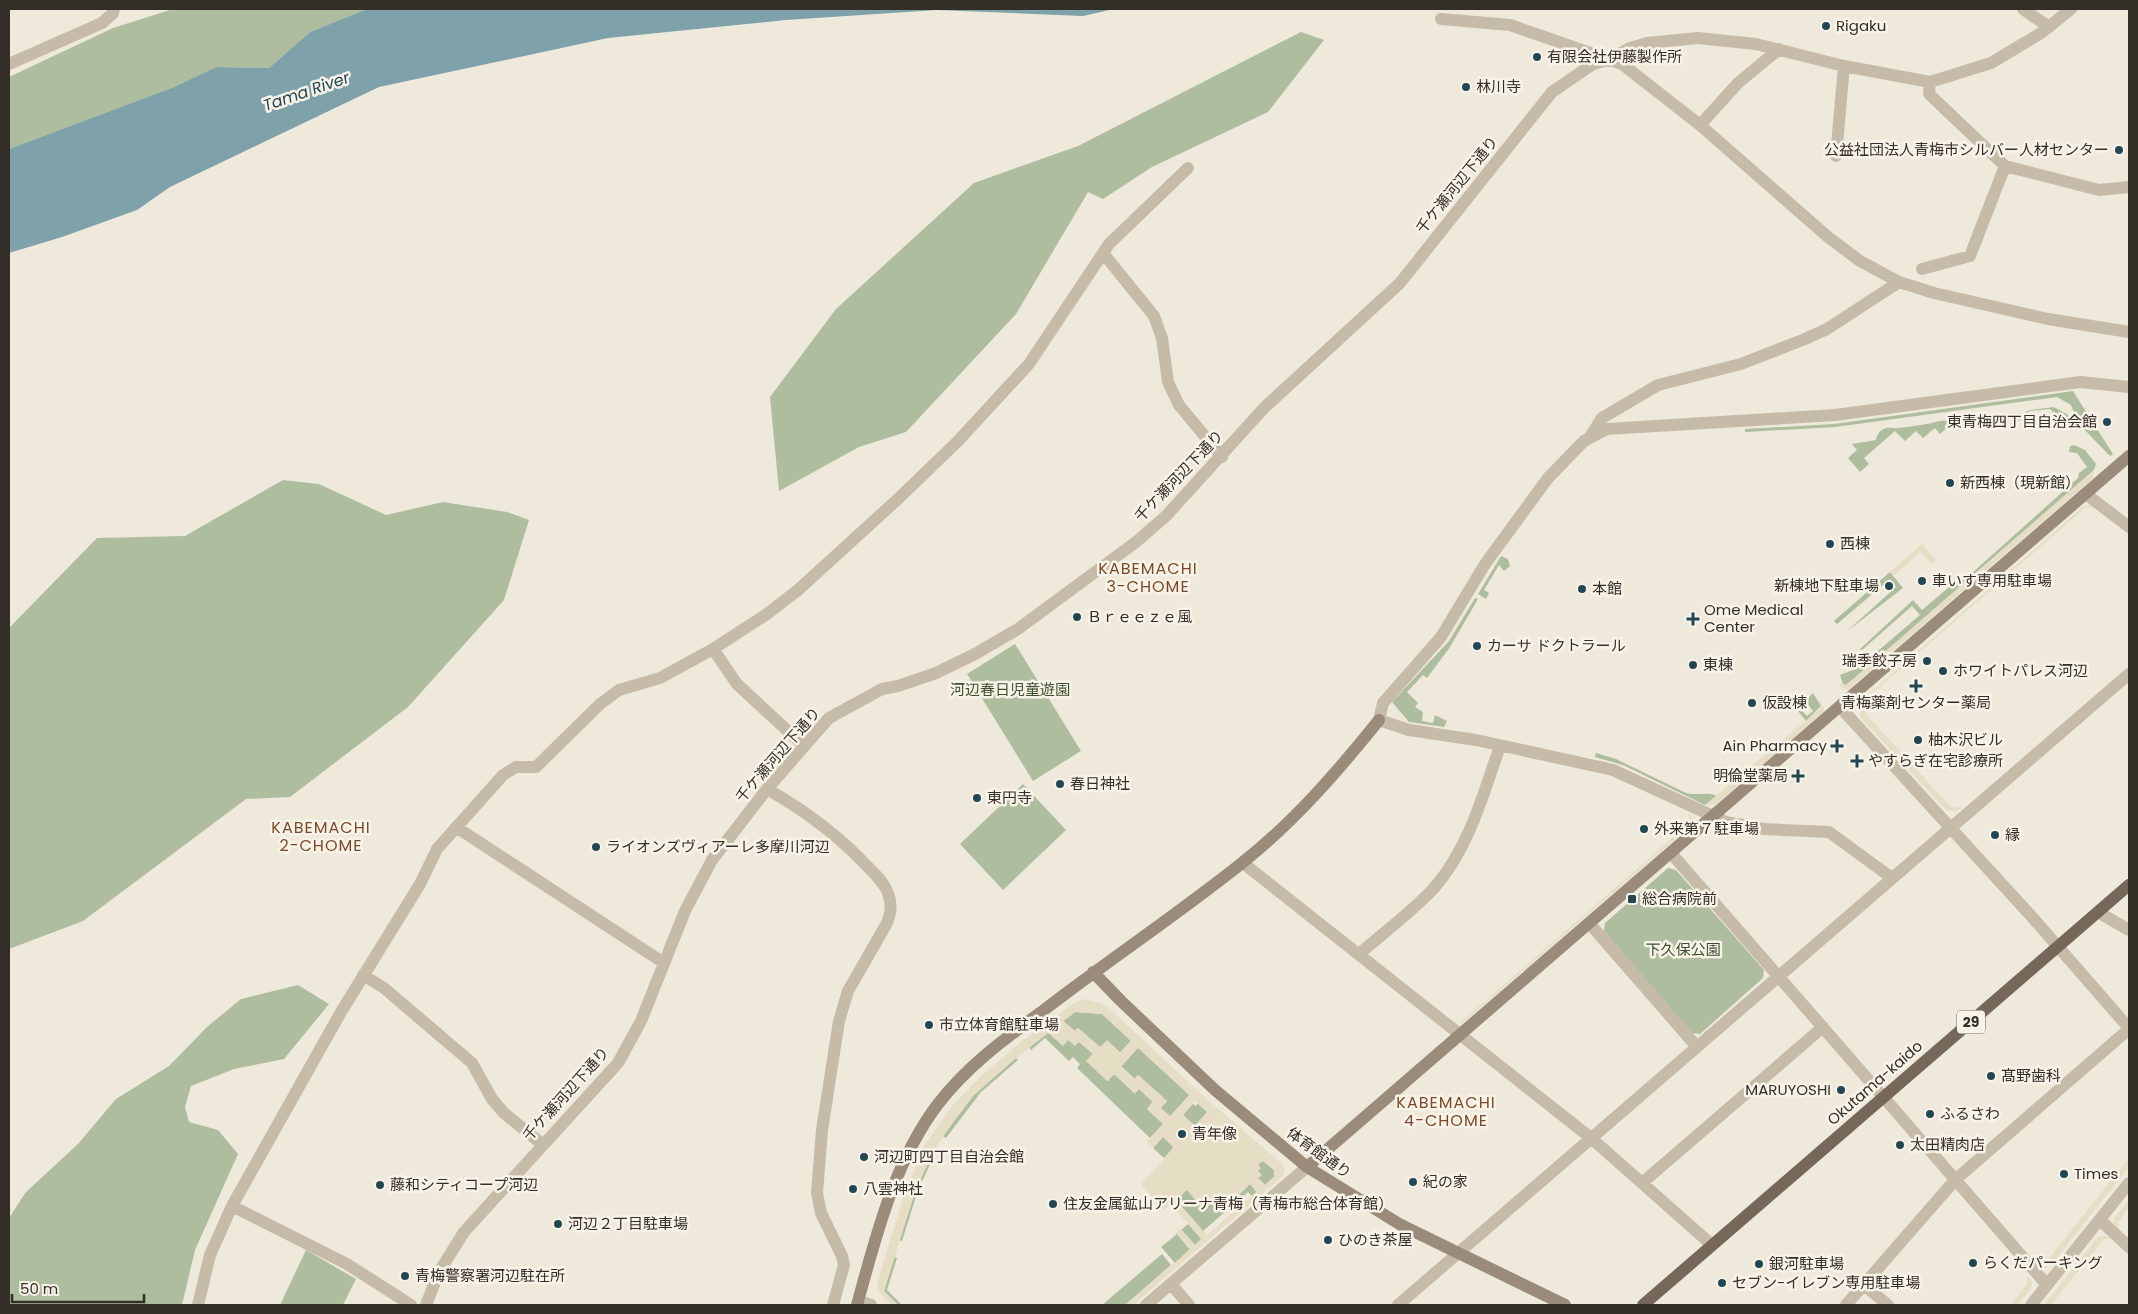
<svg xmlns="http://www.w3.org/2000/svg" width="2138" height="1314" font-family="Poppins,'Noto Sans JP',sans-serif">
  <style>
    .green { fill: #adbd9e }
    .plaza { fill: #e6ddc5; fill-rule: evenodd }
    .water { fill: #7ea1aa }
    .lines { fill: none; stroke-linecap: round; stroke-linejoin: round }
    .street { stroke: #c6bba9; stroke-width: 12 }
    .secondary { stroke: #9a8b7b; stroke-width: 12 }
    .primary { stroke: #75685b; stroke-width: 12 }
    .poi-dot { fill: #224752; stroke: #f8f3e8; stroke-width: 2 }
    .labels { text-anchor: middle; stroke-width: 5; stroke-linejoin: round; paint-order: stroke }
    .shield { fill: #f8f3e8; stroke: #6f6962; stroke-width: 1 }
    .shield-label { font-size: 14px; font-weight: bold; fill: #342e28 }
    .poi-label { font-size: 15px; fill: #342e28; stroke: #f8f3e8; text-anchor: start }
    .street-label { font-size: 15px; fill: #342e28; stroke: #f8f3e8 }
    .park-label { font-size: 15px; fill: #3e502e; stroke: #f8f3e8 }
    .water-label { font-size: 16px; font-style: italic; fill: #224752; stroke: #f8f3e8 }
    .neighbourhood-label { font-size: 16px; letter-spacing: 1px; fill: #7c4a29; stroke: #f8f3e8 }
  </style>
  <rect width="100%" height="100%" fill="#efe9dc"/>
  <path class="green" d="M173,9H367L310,32L269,68L216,67L174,87L9,149V77L113,28Z
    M1301,32L1324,40L1268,112L1152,167L1103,199L1088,192L1016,314L906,432L859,447L779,491L770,397L836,309L974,183L1078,146Z
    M2073,391L2113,454L2110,456L2078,423L2071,405L2057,397L1835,427L1745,432V429L1834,424Z
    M2054,407L2068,415L2069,425L2066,426L2050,409L2030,411L2019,421L2012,413H2023L2030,410Z
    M1959,419L1970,421L1959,430L1953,423L1940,434L1935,428L1923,438L1916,431L1905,441L1895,431L1864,458L1869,464L1860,472L1848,458L1857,450L1852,444L1876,440C1877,434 1880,430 1886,428C1890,427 1894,429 1898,428C1912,426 1926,425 1940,421C1947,420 1952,422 1959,419Z
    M2074,445L2085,450L2096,464L2094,470L1871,664L1846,685L1843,684L1840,675L1858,668L1920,615L1912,606L1862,650L1860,649L1913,600L1922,610L1955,582L1956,583L1970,571L1972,573L2078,478L2079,473L2087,467L2077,453L2069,452L2070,446Z
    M283,480L319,484L386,515L443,502L507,512L529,520L504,600L408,707L290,797L246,799L83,921L9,949V628L97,538L185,536Z
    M1501,556L1508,559L1510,566L1504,571L1499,565L1484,590L1489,593L1486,599L1478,594Z
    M1890,572L1903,588L1846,632L1896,587L1890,579L1837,624L1834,621Z
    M1475,598L1478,599L1450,647L1427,678L1423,675L1407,692L1418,703L1415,707L1423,712L1422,721L1433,723L1435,715L1447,721L1444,727L1409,722L1392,702L1449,641Z
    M1015,644L1081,751L1033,781L967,674Z
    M1813,693L1821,706L1806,721L1798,711L1800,709L1807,716L1813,711L1805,701Z
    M1596,753L1616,759L1686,793C1697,796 1708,791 1718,796L1705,805L1623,765L1595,757Z
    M1023,784L1066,830L1003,890L960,844Z
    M1668,868L1676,870L1764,970L1763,978L1700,1034L1692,1033L1604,931L1605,923Z
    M298,985L329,1004L284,1059L234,1069L191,1086L185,1107L189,1122L218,1130L238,1154L195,1250L182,1305H9V1218L26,1192L78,1144L116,1099L169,1066L207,1027L241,999Z
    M1075,1012L1102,1014L1131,1041L1120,1053L1100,1047L1078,1028L1075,1031L1063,1021Z
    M1048,1033L1079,1042L1093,1054L1086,1061L1108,1081L1114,1074L1135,1093L1139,1089L1153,1102L1147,1109L1163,1124L1150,1138L1077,1068L1080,1064L1073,1057L1069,1061L1045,1038L1031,1050L1029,1047Z
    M1138,1047L1190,1095L1170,1117L1160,1108L1167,1101L1138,1075L1135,1079L1121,1066Z
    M1016,1058L1018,1060L981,1092L946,1138L943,1136L973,1096Z
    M1198,1103L1207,1112L1195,1126L1183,1115L1193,1104L1196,1106Z
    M1163,1137L1174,1147L1164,1158L1153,1148Z
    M933,1152L935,1154L918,1190L902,1241L899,1240L916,1189Z
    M1263,1161L1274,1170V1177L1265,1185L1258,1178V1164Z
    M1250,1184L1257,1192L1252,1196L1248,1192L1203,1231L1176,1200L1186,1190L1208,1201L1229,1196L1233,1200Z
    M1188,1224L1202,1239L1195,1245L1181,1230Z
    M1177,1234L1190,1249L1175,1263L1161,1247Z
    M306,1250L356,1279L343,1305H280Z
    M1162,1254L1171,1265L1125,1305H1102Z
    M894,1257L897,1258L887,1290L902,1305H898L884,1291Z"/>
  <path class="plaza" d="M2094,470L2093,478L1848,690L1839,686L1842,683L1846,685L1856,677Z
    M2089,505L2096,507L2085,508L1868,697L1866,714L1951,807L1963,808L1956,811H1947L1860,717L1859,703L2084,506Z
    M1922,544L1936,560L1932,564L1921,552L1893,576L1890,572Z
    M1820,701L1824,707V711L1715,805H1705L1820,709Z
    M1689,813L1693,820L1691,825L1462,1023L1452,1021L1461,1022L1690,823Z
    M1085,999L1098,1002L1110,1009L1208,1100L1281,1163L1285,1170L1283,1176L1133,1305H1125L1190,1250L1176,1233L1181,1229L1195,1245L1201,1239L1171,1204L1163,1210L1141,1184L1174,1148L1163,1137L1153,1148L1147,1142L1163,1124L1147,1109L1153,1101L1139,1089L1135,1094L1114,1074L1107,1081L1086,1061L1093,1054L1079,1042L1075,1046L1068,1040L1063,1046L1048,1033L1004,1068L973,1096L959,1113L933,1152L916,1189L884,1291L898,1305H892L880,1293L877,1284L904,1195L924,1146L952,1106L981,1076L1017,1045L1074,1003ZM1075,1012L1102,1014L1131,1041L1120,1052L1107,1040L1100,1047L1078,1028L1074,1031L1063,1021ZM1138,1048L1189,1095L1170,1116L1161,1108L1167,1101L1138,1075L1134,1079L1121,1067ZM1195,1101L1207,1112L1195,1126L1183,1115ZM1263,1161L1274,1170V1177L1265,1185L1258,1178L1262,1175L1258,1171L1261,1168L1258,1164ZM1250,1184L1256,1192L1207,1235L1176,1200L1187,1190L1201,1207L1208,1201L1212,1205L1219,1199L1222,1202L1229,1197L1233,1201Z
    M2129,1158V1167L2050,1266L2045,1268L2040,1266L2037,1263H2045Z
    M2129,1200V1208L2118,1222V1230L2114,1223V1218Z
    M2104,1235L2112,1239H2104L2051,1305H2044L2098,1237Z
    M2027,1276L2032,1282L2031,1288L2018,1305H2011L2027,1284Z"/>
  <path class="water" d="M367,9H1114L1083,16L937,10L786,20L608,38L379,87L170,187L137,210L62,237L9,253V149L174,87L216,67L269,68L310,32Z"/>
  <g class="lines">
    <path class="street" d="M2023,9L2049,27
      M1441,19L1510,25L1622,64L1700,125L1828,237L1860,261L1899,282L1934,293L2048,319L2129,332
      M9,64L102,23L113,13L114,9
      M1930,82L1929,94L2005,166L2099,190L2129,187
      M1700,125L1738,83L1779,49
      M1836,156L1844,66
      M1103,253L1154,316L1162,338L1168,382L1179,405L1222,457
      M1922,269L1970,256L2005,166
      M1590,437L1602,418L1658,385L1741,364L1805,339L1827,329L1899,282
      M2086,494L2129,527
      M713,649L737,684L804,746
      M1840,707L2032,917L2129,1028
      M767,789C804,810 837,834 867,866C875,874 884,882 888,893C892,904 891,912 887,923L848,991L839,1021L822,1130L817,1193L821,1213L842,1256L844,1265L833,1305
      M456,827L664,963
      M1671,853L2047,1285
      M1243,863L1591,1138L1712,1245
      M1892,878L1829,832L1764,829L1726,822L1613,770L1476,740L1409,730L1379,720L1383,703L1441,637L1485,564L1548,478L1584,441L1607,429L1835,415L2080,382L2129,387
      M2098,912L2129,930
      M1590,924L1697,1047
      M1359,954C1383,933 1412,912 1434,888C1469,848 1483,795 1500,746
      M363,975L384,988L472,1063L492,1099L504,1113L543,1145
      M1642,1183L1823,1027
      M232,1206L347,1264L411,1305
      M2100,1220L2129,1247
      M1171,1284L1189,1305
      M1864,1285L1888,1305
      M859,1301L871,1305
      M198,1305L210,1255L232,1206L341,1012L420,884L437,849L503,775L516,767H536L600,704L619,690L660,678L713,649L767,614L798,590L899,498L958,441L1029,364L1109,244L1188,168
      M426,1305L439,1272L464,1232L618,1063L641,1021L685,911L712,860L767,789L829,718L882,689L898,686L936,673L975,654L1018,629L1136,542L1166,516L1264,408L1400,283L1552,92L1593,64L1609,60L1630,48L1647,43L1698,38L1756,44L1844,66L1930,82L1991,63L2041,33L2071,9
      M1146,1305L1307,1167
      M1398,1305L2129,674
      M1846,1305L1955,1180L2129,1029
      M2031,1305L2129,1183"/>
    <path class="secondary" d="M1093,972L1121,1001L1215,1090L1307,1167L1401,1225L1565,1305
      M1307,1167L2129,456
      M857,1305C876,1236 894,1162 938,1104C967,1066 1006,1038 1044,1010C1109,960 1178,914 1242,863C1294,822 1338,771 1379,720"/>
    <path class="primary" d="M1643,1305L2129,885"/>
  </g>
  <g class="poi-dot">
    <circle cx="1826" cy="26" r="5"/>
    <circle cx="1537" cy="57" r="5"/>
    <circle cx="1466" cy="87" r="5"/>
    <circle cx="2119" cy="150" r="5"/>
    <circle cx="2107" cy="422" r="5"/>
    <circle cx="1950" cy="483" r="5"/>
    <circle cx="1830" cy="544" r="5"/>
    <circle cx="1922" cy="581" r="5"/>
    <circle cx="1889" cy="586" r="5"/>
    <circle cx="1582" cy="589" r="5"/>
    <circle cx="1077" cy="617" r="5"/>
    <path d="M1690.5 611.5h5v5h5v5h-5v5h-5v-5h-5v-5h5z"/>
    <circle cx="1477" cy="646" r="5"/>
    <circle cx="1927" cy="661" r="5"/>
    <circle cx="1693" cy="665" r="5"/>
    <circle cx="1943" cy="671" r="5"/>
    <path d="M1913.5 678.5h5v5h5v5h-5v5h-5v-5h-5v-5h5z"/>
    <circle cx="1752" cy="703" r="5"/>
    <circle cx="1918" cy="740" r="5"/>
    <path d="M1834.5 738.5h5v5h5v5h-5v5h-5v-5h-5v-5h5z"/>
    <path d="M1854.5 753.5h5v5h5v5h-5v5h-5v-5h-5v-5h5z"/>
    <path d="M1795.5 768.5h5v5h5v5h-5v5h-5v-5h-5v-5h5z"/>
    <circle cx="1060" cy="784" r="5"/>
    <circle cx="977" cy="798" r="5"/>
    <circle cx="1644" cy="829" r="5"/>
    <circle cx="1995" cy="835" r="5"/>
    <circle cx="596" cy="847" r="5"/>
    <rect x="1627" y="894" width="10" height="10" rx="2.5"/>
    <circle cx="929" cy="1025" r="5"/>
    <circle cx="1991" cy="1076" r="5"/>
    <circle cx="1841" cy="1090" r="5"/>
    <circle cx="1930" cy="1114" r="5"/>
    <circle cx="1182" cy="1134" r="5"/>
    <circle cx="1900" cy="1145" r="5"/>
    <circle cx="864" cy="1157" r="5"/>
    <circle cx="2064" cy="1174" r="5"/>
    <circle cx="1413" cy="1182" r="5"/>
    <circle cx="380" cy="1185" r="5"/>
    <circle cx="853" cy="1189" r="5"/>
    <circle cx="1053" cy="1204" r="5"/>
    <circle cx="558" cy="1224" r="5"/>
    <circle cx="1328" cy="1240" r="5"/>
    <circle cx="1973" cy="1263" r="5"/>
    <circle cx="1759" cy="1264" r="5"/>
    <circle cx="405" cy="1276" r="5"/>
    <circle cx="1722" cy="1283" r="5"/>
  </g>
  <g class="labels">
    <rect class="shield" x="1957" y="1010.5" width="28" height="23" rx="4"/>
    <g class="shield-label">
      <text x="1971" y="1027">29</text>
    </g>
    <g class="poi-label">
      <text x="1836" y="31">Rigaku</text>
      <text x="1547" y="62">有限会社伊藤製作所</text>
      <text x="1476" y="92">林川寺</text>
      <text x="2109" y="155" text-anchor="end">公益社団法人青梅市シルバー人材センター</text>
      <text x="2097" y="427" text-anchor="end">東青梅四丁目自治会館</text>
      <text x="1960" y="488">新西棟（現新館）</text>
      <text x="1840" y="549">西棟</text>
      <text x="1932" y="586">車いす専用駐車場</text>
      <text x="1879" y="591" text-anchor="end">新棟地下駐車場</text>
      <text x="1592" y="594">本館</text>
      <text x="1704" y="615">Ome Medical<tspan x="1704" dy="17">Center</tspan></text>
      <text x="1087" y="622">Ｂｒｅｅｚｅ風</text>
      <text x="1487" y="651">カーサ ドクトラール</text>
      <text x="1917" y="666" text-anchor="end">瑞季餃子房</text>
      <text x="1703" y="670">東棟</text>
      <text x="1953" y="676">ホワイトパレス河辺</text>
      <text x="1762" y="708">仮設棟</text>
      <text x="1916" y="708" text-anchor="middle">青梅薬剤センター薬局</text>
      <text x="1928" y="745">柚木沢ビル</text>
      <text x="1827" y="751" text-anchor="end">Ain Pharmacy</text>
      <text x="1868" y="766">やすらぎ在宅診療所</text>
      <text x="1788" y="781" text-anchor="end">明倫堂薬局</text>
      <text x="1070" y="789">春日神社</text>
      <text x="987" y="803">東円寺</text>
      <text x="1654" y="834">外来第７駐車場</text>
      <text x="2005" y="840">縁</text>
      <text x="606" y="852">ライオンズヴィアーレ多摩川河辺</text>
      <text x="1642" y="904">総合病院前</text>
      <text x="939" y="1030">市立体育館駐車場</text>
      <text x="2001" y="1081">髙野歯科</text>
      <text x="1831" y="1095" text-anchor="end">MARUYOSHI</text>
      <text x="1940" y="1119">ふるさわ</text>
      <text x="1192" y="1139">青年像</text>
      <text x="1910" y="1150">太田精肉店</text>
      <text x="874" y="1162">河辺町四丁目自治会館</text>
      <text x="2074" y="1179">Times</text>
      <text x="1423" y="1187">紀の家</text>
      <text x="390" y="1190">藤和シティコープ河辺</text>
      <text x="863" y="1194">八雲神社</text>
      <text x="1063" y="1209">住友金属鉱山アリーナ青梅（青梅市総合体育館）</text>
      <text x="568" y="1229">河辺２丁目駐車場</text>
      <text x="1338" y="1245">ひのき茶屋</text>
      <text x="1983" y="1268">らくだパーキング</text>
      <text x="1769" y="1269">銀河駐車場</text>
      <text x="415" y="1281">青梅警察署河辺駐在所</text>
      <text x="1732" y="1288">セブン-イレブン専用駐車場</text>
    </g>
    <g class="street-label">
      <text transform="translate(1457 185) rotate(-51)" y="5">千ケ瀬河辺下通り</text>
      <text transform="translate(1179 476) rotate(-46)" y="5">千ケ瀬河辺下通り</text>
      <text transform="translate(778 755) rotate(-49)" y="5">千ケ瀬河辺下通り</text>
      <text transform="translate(1875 1083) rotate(-41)" y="5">Okutama-kaido</text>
      <text transform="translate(566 1094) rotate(-48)" y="5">千ケ瀬河辺下通り</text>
      <text transform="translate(1319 1153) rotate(36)" y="5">体育館通り</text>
    </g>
    <g class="park-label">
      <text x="1010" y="695">河辺春日児童遊園</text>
      <text x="1683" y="955">下久保公園</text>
    </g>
    <g class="water-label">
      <text transform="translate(306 91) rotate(-19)" y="6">Tama River</text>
    </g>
    <g class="neighbourhood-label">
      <text x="1148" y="574">KABEMACHI<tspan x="1148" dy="18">3-CHOME</tspan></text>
      <text x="321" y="833">KABEMACHI<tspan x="321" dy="18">2-CHOME</tspan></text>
      <text x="1446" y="1108">KABEMACHI<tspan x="1446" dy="18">4-CHOME</tspan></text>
    </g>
  </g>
  <rect width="2138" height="1314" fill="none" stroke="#342e28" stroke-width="20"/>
  <path d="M12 1294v8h132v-8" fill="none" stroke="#342e28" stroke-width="2.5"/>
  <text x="20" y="1294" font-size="15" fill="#342e28" stroke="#f8f3e8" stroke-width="4" paint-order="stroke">50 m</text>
</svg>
